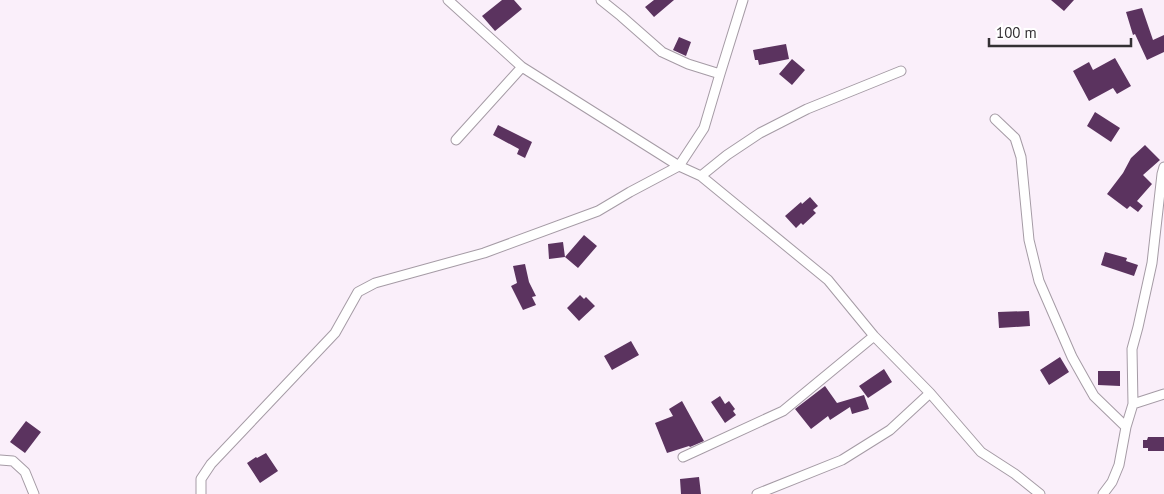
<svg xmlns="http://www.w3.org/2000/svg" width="1164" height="494" font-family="'PT Sans',sans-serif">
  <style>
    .building { fill: #5b335f }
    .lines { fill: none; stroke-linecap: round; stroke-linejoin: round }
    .minor-casing { stroke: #a59ba5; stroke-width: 11 }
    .minor { stroke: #fff; stroke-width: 9 }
  </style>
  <rect width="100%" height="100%" fill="#faeffa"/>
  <path class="building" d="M502,0H514L522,9L495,31L482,16Z
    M654,0H674L654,17L645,7Z
    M1051,0H1074L1064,11Z
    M1142,8L1153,40L1164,35V52L1147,60L1135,34L1133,35L1126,12Z
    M679,37L691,42L686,56L673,50Z
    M786,44L789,59L759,65L758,60H755L753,50Z
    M1115,58L1131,86L1117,94L1113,88L1089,101L1073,71L1089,62L1093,70Z
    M792,59L805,70L792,85L779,74Z
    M1095,112L1120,128L1111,142L1087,126Z
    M498,125L532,142L525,158L517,154L519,149L493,135Z
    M1145,145L1160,160L1143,175L1152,184L1137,201L1143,206L1138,212L1130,206L1127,209L1107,194L1123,173L1131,158Z
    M810,197L818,206L813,210L816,213L803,225L801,223L796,228L785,216L801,202L802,204Z
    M584,235L597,246L578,268L565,257L549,259L548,244L563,242L565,257Z
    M1105,252L1127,258L1126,261L1138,265L1134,276L1101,265Z
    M525,264L529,282L536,296L532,297L536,305L523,310L511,286L517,283L513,266Z
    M580,295L584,299L586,297L595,306L579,321L567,308Z
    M1029,311L1030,326L999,328L998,312Z
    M631,341L639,355L612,370L604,356Z
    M1060,357L1069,372L1049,385L1040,370Z
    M884,369L892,382L868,398L859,386Z
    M1098,371H1120V386L1098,385Z
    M825,386L837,403L864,395L869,409L852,414L850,407L830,420L828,416L811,429L795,409Z
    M720,396L725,404L729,401L735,409L733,411L736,415L725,423L711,402Z
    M682,401L704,441L690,447L689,446L667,453L655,423L673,416L669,409Z
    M26,421L41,432L25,453L10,442Z
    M1148,437H1164V451H1148V448H1143V440H1147Z
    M266,453L278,471L260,483L247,463L256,457L257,458Z
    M699,477L701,494H681L680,479Z"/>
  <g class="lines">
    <g class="minor-casing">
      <path id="minor" d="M448,0L522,67L679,166L701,176L828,280L874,336L930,393L981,452L1015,474L1040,494
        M601,0L621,16L662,52L688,64L720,74
        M995,119L1015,138L1021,157L1029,240L1039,281L1072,357L1086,382L1094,396L1126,427
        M456,140L522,67
        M701,176L727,155L760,133L807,109L901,71
        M1133,404L1164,394
        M683,457L783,411L874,336
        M0,460L13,461L25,472L34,494
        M201,494V479L211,464L335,333L358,292L375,283L484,253L598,211L630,192L679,166L704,128L720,74L743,0
        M757,494L842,460L890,430L930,393
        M1103,494L1112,482L1119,465L1126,427L1133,404L1132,349L1138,327L1152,263L1162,174L1164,167"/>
    </g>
    <use href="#minor" class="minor"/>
  </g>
  <path d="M989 38v8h142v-8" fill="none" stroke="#343034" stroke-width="2.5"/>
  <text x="996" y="38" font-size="15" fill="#343034" stroke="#ffffff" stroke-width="4" paint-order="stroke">100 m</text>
</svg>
